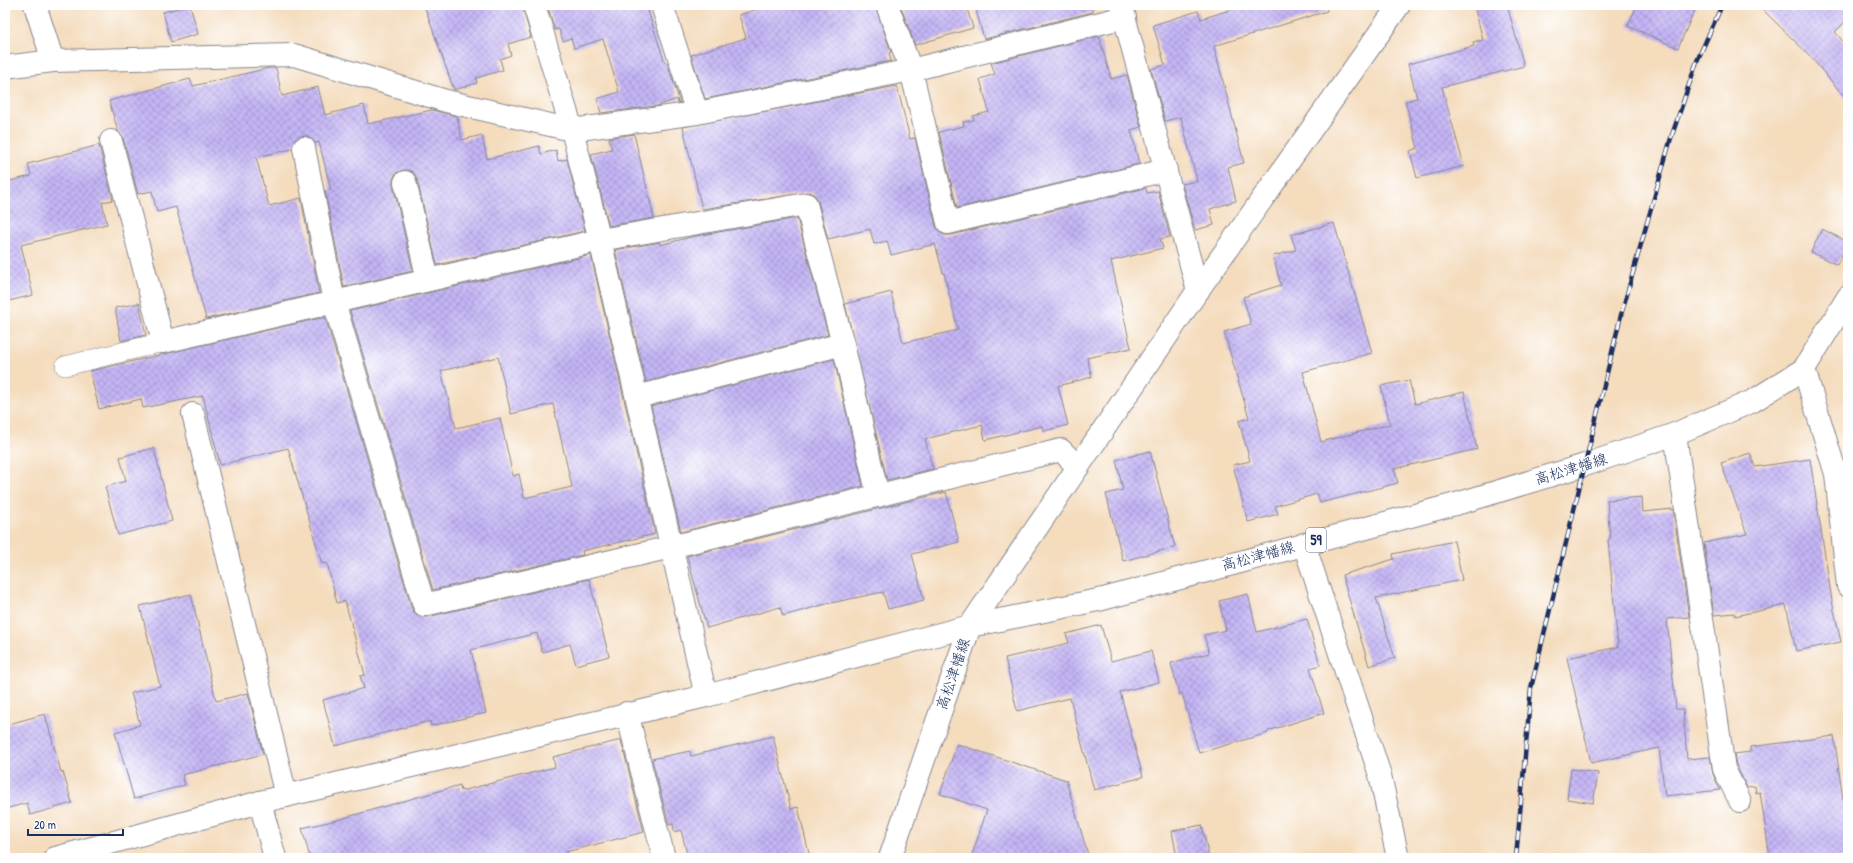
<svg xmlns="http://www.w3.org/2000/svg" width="1853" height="863" font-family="'Patrick Hand','Klee One',sans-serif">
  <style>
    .building { fill: url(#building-cross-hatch); fill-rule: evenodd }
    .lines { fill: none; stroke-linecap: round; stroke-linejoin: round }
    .service-casing { stroke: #88868e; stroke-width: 20 }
    .minor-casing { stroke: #88868e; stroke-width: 24 }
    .tertiary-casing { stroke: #88868e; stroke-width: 24 }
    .primary-casing { stroke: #88868e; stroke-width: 24 }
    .service { stroke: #fff; stroke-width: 19 }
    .minor { stroke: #fff; stroke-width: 22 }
    .tertiary { stroke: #fff; stroke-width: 22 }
    .primary { stroke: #fff; stroke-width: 22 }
    .rail-casing { stroke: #1b2f5e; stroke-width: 4.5 }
    .rail { stroke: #fff; stroke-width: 3; stroke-dasharray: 9; stroke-linecap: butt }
    .labels { text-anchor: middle; stroke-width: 3; stroke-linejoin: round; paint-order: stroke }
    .shield { fill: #fff; stroke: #5f6d8e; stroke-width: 1 }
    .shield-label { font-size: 14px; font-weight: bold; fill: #1b2f5e }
    .street-label { font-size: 15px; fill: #1b2f5e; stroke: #fff }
  </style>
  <defs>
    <pattern id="building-cross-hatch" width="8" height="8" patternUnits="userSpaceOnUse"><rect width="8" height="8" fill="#c5b5f5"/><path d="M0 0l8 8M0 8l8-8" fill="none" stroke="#9f94ca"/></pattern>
  </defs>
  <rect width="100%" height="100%" fill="#fff"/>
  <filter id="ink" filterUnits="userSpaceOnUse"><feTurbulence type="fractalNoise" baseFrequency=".025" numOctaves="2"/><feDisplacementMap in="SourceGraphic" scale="8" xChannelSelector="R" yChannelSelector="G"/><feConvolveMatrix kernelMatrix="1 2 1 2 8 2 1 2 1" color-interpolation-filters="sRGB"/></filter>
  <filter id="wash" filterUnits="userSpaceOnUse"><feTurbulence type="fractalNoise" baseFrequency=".012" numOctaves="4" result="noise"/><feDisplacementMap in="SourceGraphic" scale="16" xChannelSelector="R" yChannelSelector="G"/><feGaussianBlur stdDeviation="0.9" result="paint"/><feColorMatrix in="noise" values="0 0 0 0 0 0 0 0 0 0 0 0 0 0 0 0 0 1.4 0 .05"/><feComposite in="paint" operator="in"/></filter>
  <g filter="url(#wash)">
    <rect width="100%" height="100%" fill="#f4dcbd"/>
    <g id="blocks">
      <path class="building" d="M190,5L198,34L171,42L163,12Z
        M424,5H522L531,37L508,44L511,55L500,59L503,70L476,78L477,83L454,90Z
        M547,5H646L665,63L667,62L680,103H678L677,99L657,106L601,113L597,99L619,92L603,39L574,48L571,38L563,41L559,29L555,30Z
        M770,5H875L891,52L889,53L891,61L705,99L691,55L746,38L739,15Z
        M910,5H966L973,28L915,45L901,7Z
        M992,5H1091L1093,12L984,39L976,10Z
        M1246,5H1326L1327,11L1214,46L1244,163L1228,167L1236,201L1210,209L1214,225L1195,230L1182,184L1197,181L1181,117L1165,121L1151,69L1165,65L1153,25L1198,11L1201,19Z
        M1474,5H1507L1524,66L1442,87L1464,166L1417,178L1410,151L1418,148L1405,101L1417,98L1408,64L1474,46L1473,42L1483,40Z
        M1637,5H1697L1678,48L1628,26Z
        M1758,5H1848V19L1835,32L1848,47V101L1809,55Z
        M1099,36L1111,79L1127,75L1141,127L1131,130L1139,164L957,208L939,132L964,126L963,122L974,120L973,116L989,112L980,79L995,74L991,63Z
        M269,68H276L282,96L318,87L325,115L364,105L368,124L432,110L457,116L462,140L482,135L487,159L539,146L541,154L556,150L558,161L567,159L585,231L437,265L417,179L414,173L409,170H403L396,173L393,179V185L413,271L344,287L325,191L331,190L319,142L315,143L308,136H301L296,139L292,149L256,157L269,206L301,198L319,293L206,319L176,207L157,212L152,191L138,194L123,138L118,131L109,101L190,79L193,86Z
        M897,86L910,139L915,138L936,226L939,231L944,235H951L1146,188L1147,193L1158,191L1170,237L1160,239L1163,248L1111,261L1131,348L1087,358L1092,377L1058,386L1068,425L1044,431L1042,426L985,440L982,425L925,439L933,469L887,480L845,304L891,292L903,343L958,330L944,273H943L935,244L891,255L887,241L874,244L870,229L828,239L818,201L815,195L810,192L702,209L683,127Z
        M634,134L654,218L609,226L591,154L612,149L609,138Z
        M99,145L113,200L102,202L107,224L21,245L33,295L5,302V182L31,176L28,164Z
        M797,218L828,335L646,382L615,250L660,242V245L691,237Z
        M1334,223L1372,353L1303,372L1321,442L1390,424L1381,386L1409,380L1415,404L1464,392L1477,449L1394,469L1398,483L1320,503L1317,494L1275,506L1278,514L1248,522L1233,465L1250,461L1239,421L1249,418L1224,332L1251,324L1243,297L1281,285L1273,256L1296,250L1291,235Z
        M1822,229L1848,242L1837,265L1811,252Z
        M591,255L655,534L582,551L583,555L433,590L350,311ZM498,357L511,414L553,404L572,487L524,498L519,474L513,476L500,418L456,428L441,371Z
        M139,303L146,335L121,341L115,308Z
        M325,317L412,609L415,614L420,617H427L589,579L609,656L576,665L570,644L542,652L537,633L471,650L486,713L431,726L430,721L335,746L323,700L364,688L360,676L365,675L345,601L337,603L327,563L322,564L288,448L220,465L203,396L143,408L141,399L99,409L90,371Z
        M834,359L863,486L681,532L651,406Z
        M154,448L172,521L118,535L105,487L126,481L120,457Z
        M1150,451L1175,547L1123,561L1106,494L1123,490L1116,460Z
        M1750,453L1755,467L1810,459L1832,601L1841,642L1796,651L1786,605L1735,616V613L1714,615L1704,543L1747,534L1721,463Z
        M946,492L959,542L912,554L924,600L888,609L883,592L826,604L783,616L780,607L707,628L687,556Z
        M1642,497L1643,512L1673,509L1689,617L1667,619L1676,709H1683L1687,759L1710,757L1713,774L1720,790L1665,796L1659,748L1591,763L1567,658L1618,647L1608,540L1610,539L1607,500Z
        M1454,541L1462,580L1376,598L1395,658L1369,666L1342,575L1394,559L1393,554Z
        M191,594L216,701L248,693L263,754L182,775L185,785L134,799L115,732L140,725L131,693L160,686L140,606Z
        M1248,594L1257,632L1307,619L1320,665L1310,668L1324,713L1268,731V733L1199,753L1182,693L1179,694L1171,663L1209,653L1204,635L1226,630L1219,601Z
        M1101,625L1111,661L1151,651L1159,682L1120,692L1143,777L1094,790L1070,698L1017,711L1005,658L1069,643L1066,634Z
        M45,714L61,772H63L72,803L30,815L27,803L5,809V725Z
        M773,736L791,809L798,807L810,858H688L681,830L674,832L673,824L669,825L652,759L690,751L691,756Z
        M1834,736L1843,799L1848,798V858H1770L1760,792L1756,793L1755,786L1747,787L1736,765L1734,754L1750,752V747Z
        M621,740L644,832L566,852L568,858H310L302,828L337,820L460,785L461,791L555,767L553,757Z
        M957,744L1066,780L1089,858H971L987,810L940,794Z
        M1571,769L1598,773L1593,803L1567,799Z
        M1202,825L1209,858H1177L1172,831Z"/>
    </g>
  </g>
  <g filter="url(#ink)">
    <use href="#blocks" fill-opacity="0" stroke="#88868e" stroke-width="1"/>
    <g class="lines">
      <g class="service-casing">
        <path id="service" d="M65,366L163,342"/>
      </g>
      <g class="minor-casing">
        <path id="minor" d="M35,5L53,61
          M534,5L572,130L600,240L706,696
          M662,5L697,113
          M887,5L911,70L948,223L1166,170
          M1121,5L1198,291
          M5,67L53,61L294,55L446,101L572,130L697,113L911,70L1125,17
          M111,141L163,342L600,240L806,204L843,344L637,397
          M304,148L334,302L424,605L671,547L1061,450L1078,467
          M405,182L428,280
          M843,344L878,496
          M1804,369L1836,474L1848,586
          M193,414L286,796
          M1675,434L1724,769L1740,801
          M627,713L664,858
          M260,802L275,858"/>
      </g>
      <g class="tertiary-casing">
        <path id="tertiary" d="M1304,544L1380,775L1398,858
          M55,858L260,802L706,696L970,626L1203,283L1399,5"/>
      </g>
      <g class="primary-casing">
        <path id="primary" d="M890,858L970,626L1103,599L1463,502L1585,465L1675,434L1753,401L1804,369L1848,297"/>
      </g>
      <use href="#service" class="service"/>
      <use href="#minor" class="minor"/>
      <use href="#tertiary" class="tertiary"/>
      <use href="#primary" class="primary"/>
      <g class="rail-casing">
        <path id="rail" d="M1516,858L1531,688L1621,315L1671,138L1697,61L1722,5"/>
      </g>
      <use href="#rail" class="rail"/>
    </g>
  </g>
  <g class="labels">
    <rect class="shield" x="1306" y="528" width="20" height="24" rx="3"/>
    <g class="shield-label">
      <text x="1316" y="545">59</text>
    </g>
    <g class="street-label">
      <text transform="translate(1571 469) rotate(-17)" y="5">高松津幡線</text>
      <text transform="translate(1258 556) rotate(-15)" y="5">高松津幡線</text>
      <text transform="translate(953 674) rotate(-71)" y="5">高松津幡線</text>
    </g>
  </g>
  <rect width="1853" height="863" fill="none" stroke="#fff" stroke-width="20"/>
  <path d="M28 829v6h95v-6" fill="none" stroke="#1b2f5e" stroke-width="2"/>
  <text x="34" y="829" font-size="12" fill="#1b2f5e" stroke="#ffffff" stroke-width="3" paint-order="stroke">20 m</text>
</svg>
